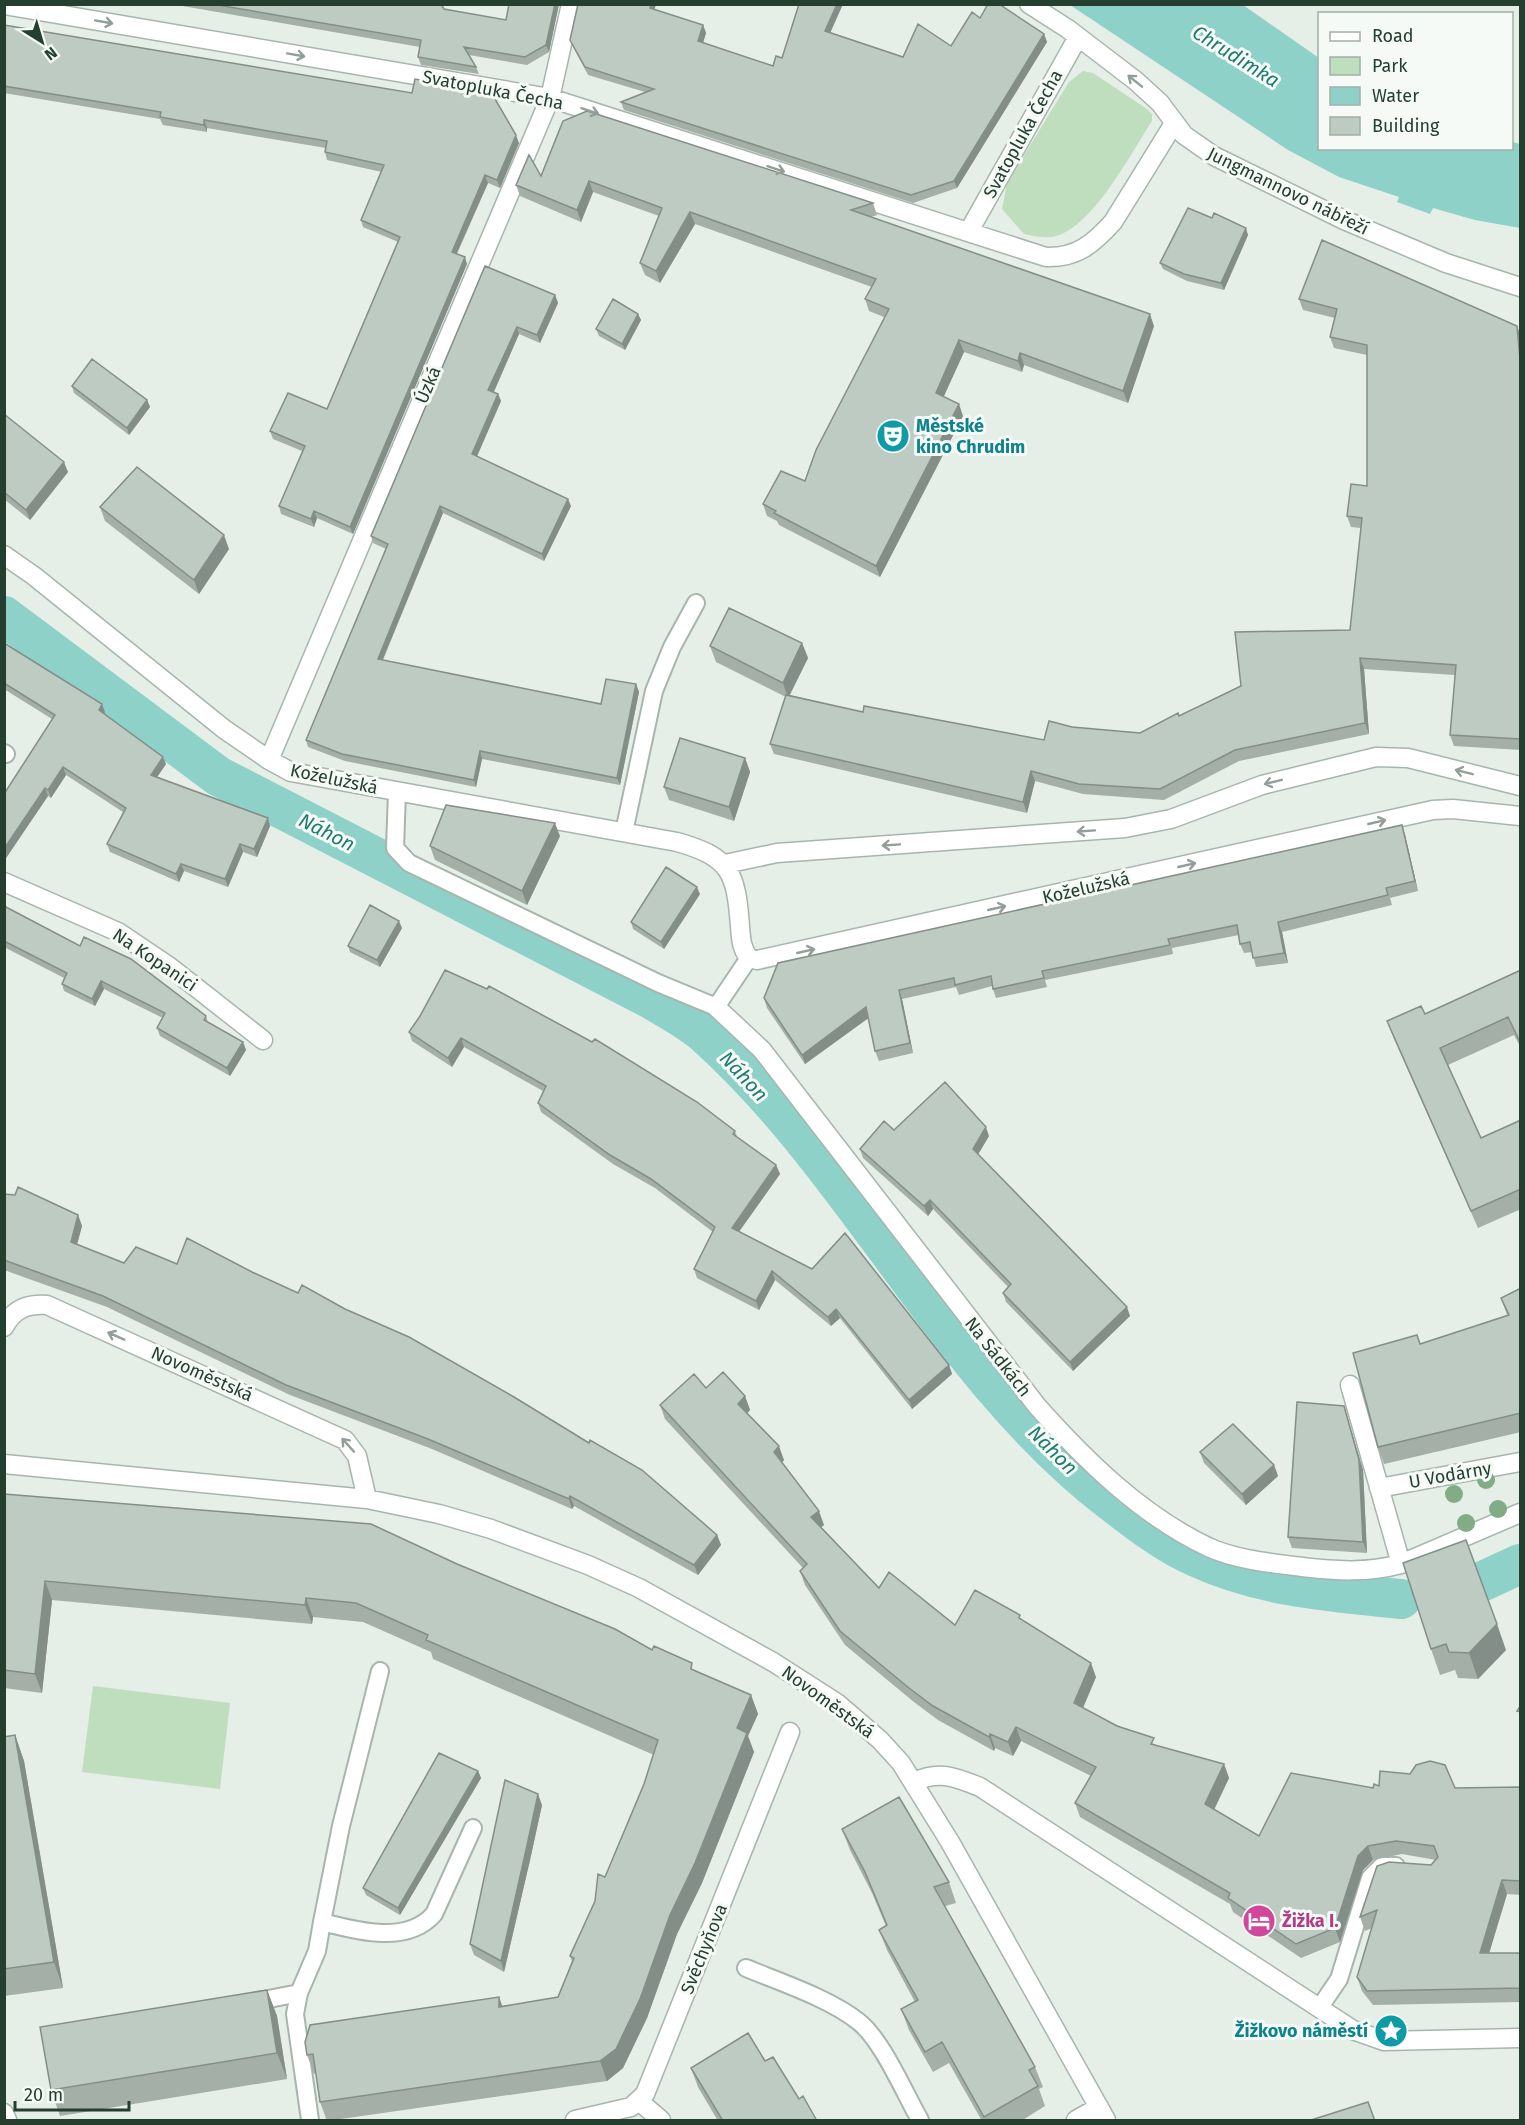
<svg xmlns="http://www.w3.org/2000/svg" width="1525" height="2125" font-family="'Fira Sans',sans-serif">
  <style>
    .green { fill: #bfdebe }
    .water { fill: #8ed1c8 }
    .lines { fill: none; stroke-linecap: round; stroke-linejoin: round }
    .canal { stroke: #8ed1c8; stroke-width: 40 }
    .lane-casing { stroke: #a7b6ac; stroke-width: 20 }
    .street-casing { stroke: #a7b6ac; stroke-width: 21 }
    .lane { stroke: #fff; stroke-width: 16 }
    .street { stroke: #fff; stroke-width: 18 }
    .tree { fill: #81ac85 }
    .wall { fill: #a3afa7 }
    .shaded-wall { fill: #848e88 }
    .building { fill: #bdcbc2; stroke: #848e88; stroke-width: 1.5 }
    .oneway { stroke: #929f98 }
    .labels { text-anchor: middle; stroke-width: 6; stroke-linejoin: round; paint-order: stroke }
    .street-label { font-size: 18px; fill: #243f30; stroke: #f5faf6 }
    .culture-label { font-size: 18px; font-weight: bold; fill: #0d838f; stroke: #f5faf6; text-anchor: start }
    .hotel-label { font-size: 18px; font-weight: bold; fill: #b23c85; stroke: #f5faf6; text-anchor: start }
    .water-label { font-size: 20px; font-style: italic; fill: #1e7b6f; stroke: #f5faf6 }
  </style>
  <rect width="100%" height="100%" fill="#e5eee7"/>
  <path class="green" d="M1083,71L1093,73L1147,109L1152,114V121C1131,153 1091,231 1052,237C1043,238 1033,236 1024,234L1002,209L1007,183L1069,82Z
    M93,1686L230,1703L220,1789L82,1772Z"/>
  <path class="water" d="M1070,5H1243L1319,58L1320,148H1512V142L1520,144V228L1475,220L1433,208L1430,214L1397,202L1399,197L1339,177L1288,150Z"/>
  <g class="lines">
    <path class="canal" d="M4,616L218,776L651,999C669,1010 690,1021 706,1035C860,1174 947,1375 1112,1502C1138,1522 1166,1544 1196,1557C1260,1587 1332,1592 1401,1599
      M1481,1582L1520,1564"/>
    <g class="lane-casing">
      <path id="lane" d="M4,753L6,754
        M397,792L395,848L409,863L658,983L716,1007L749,958
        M624,832L654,691L672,647L696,603
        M322,1922L341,1826L380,1671
        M746,1968C780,1982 831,1999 859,2022C882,2040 905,2094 920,2120
        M249,2003L299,1993
        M1320,2007L1339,1979L1370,1878L1382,1866H1396
        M310,2120L295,2014L299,1993L317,1951L322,1922C357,1931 407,1945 434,1914L473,1828"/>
    </g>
    <g class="street-casing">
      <path id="street" d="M1029,4L1068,29L1136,81L1160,103L1184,135L1214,156L1344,220L1446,263L1520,287
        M4,5L550,98L1046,257C1077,258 1093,244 1113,222L1173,125
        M969,231L1078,37
        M4,555L34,576L224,729L269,760L291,772L677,842C731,857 736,873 740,926C741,938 741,948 749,958L757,960L1433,810L1453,809L1520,816
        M269,760L550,98L571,4
        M725,864L777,853L1125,828L1171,819L1262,785L1376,757L1408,758L1520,786
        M4,882L118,932L170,967L263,1040
        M716,1007L762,1050L1037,1406C1086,1461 1141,1515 1208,1547C1237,1560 1271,1563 1302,1567C1336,1571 1367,1573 1401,1564
        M4,1327C14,1308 28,1304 47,1305L345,1440L357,1456L367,1499
        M1350,1385L1401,1564L1520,1513
        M4,1464L367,1499L439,1514L491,1529L588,1565L639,1588L773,1662L837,1703L880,1740L901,1763L950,1842L1106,2120
        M1379,1488L1520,1462
        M914,1782C939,1770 955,1777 980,1787L1353,2030L1384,2041L1520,2038
        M640,2102L661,2120
        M4,2113L7,2120
        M575,2120L631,2107L645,2094L790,1732
        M1076,2120L1099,2107"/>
    </g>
    <use href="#lane" class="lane"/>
    <use href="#street" class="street"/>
  </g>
  <g class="tree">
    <circle cx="1486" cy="1480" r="9"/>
    <circle cx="1454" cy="1494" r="9"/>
    <circle cx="1498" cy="1509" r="9"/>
    <circle cx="1466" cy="1523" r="9"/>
  </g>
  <path class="wall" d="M171,4H441L444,9L506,20L559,4L549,52L527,65L469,55L476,67L479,74L421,65L418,57L420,47Z
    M578,4H656L654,10L703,25L706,33L703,43L773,66L782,58L799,4H843L830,32L903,57L951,46L980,18L1044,34L1047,42L957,188L913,203L624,110L621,102L645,92L588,75L573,47L570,40Z
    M4,25L519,143L500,188L488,183L457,254L467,264L353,534L317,518L314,527L281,514L279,506L302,451L273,439L270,431L327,409L398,242L363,227L361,220L382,172L327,160L325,152L326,148L207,128V132L163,125L160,119L4,93Z
    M541,176L873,203L877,215L871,217L1154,326L1128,403L1024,365L1022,372L964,352L943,397L963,416L880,577L779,525L777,521L767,516L763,504L805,481L884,317L869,311L865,299L872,287L695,224L660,283L645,275L640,263L659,216L593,192L581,222L520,196L516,185Z
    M1212,218L1248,235L1224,290L1187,281L1163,269L1160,263Z
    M485,266L555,295L558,303L540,343L519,334L494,392L498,394L501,401L477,456L571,506L544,561L443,513L383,660L601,704L636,684L639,692L620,785L482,759L476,787L345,761L308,747L306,740L386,549L373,543L371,536Z
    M1299,299L1517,326L1521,337V750L1454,746L1450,735L1455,675L1364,669L1369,734L1239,761L1164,800L1083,794L1035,781L1027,813L774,754L770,744L786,697L716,662L710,646L802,643L808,658L790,695L863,712L1044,740L1072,727L1140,733L1179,716L1241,686L1350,630L1361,528L1351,527L1347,516L1367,486V355L1334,348L1330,337L1335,318L1303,310Z
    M638,314L641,320L625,350L599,336L596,329Z
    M72,386L147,400L150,407L129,435L74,393Z
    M4,414L68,472L30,520L4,499Z
    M100,507L229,549L199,594L105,521Z
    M4,643L105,712L104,713L166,764L157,777L270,826L257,857L243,852L228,887L184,871L179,882L110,852L107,844L123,812L66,775L51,798L48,796L4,861L52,719L4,689Z
    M745,758L750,772L734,821L669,800L664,787Z
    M1405,835L1418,891L1390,898L1392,905L1282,932L1288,963L1256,967L1252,952L1244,953L1240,944L1239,935L1172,948L1173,954L1045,980L1047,987L996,998L992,986L959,995L956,987L902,999L913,1053L879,1061L875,1051L868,1018L805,1064L767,1008L764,998Z
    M560,836L527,905L435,860L430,846Z
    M700,894L664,949L633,929L631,922Z
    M4,906L206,1016L208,1022L243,1042L246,1050L230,1076L160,1036L157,1028L163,1018L104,989L95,1006L64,991L62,984L64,978L4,947Z
    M402,928L380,967L350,952L348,946Z
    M1521,970V1048L1514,1035L1448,1065L1481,1138L1521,1120V1209L1478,1228L1394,1039L1387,1021L1425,1014Z
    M420,1016L735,1131L737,1137L776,1165L780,1174L739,1232L949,1365L952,1374L912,1409L840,1318L831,1326L775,1280L759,1310L697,1278L694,1269L713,1232L655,1188L613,1164L541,1112L538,1103L543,1091L464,1047L452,1067L412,1041L409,1032Z
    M894,1130L989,1136L978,1154L1130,1316L1073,1371L1006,1302L1003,1293L1008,1287L933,1209L928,1216L863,1158L860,1149Z
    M4,1194L78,1215L82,1226L77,1244L717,1535L721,1545L698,1575L574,1506L572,1509L432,1449L290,1395L107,1307L4,1270Z
    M1521,1288V1432L1384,1464L1378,1447L1420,1344L1507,1315L1501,1298Z
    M706,1388L745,1396L750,1410L747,1413L784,1460L782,1462L824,1525L821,1527L879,1588L955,1625L1022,1620L1096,1677L1083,1708L1156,1745L1224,1764L1229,1778L1214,1810L1259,1836L1379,1786L1455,1788L1521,1787V1895L1507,1894L1489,1953H1521V2002L1373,2005L1362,1991L1357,1977L1372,1928L1365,1931L1360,1917L1431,1865L1436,1860L1402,1854L1373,1860L1363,1870L1340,1942L1301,1958L1233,1912L1230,1904L1080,1817L1075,1803L1091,1776L1021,1741L1013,1756L995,1748L994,1751L938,1720L914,1702L845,1645L805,1585L800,1571L803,1568L665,1419L660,1405Z
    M1344,1406L1363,1470L1367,1553L1292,1548L1288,1537Z
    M1200,1452L1274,1465L1278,1476L1246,1505L1204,1463Z
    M4,1494L457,1564L652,1650L695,1671L751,1695L758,1714L748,1736L754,1752L702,1883L677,1934L647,2018L623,2068L607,2081L327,2121L320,2102L316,2074H314L307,2055L503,2006L558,1997L572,1961L570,1956L595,1901L644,1784L654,1755L433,1659L431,1652L363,1622L313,1617L312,1624L52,1600L42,1693L4,1688Z
    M1403,1563L1506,1650L1478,1679L1458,1678L1455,1670L1440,1675L1431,1649Z
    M15,1735L24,1761L63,1988L4,1996V1737Z
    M478,1771L481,1778L400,1915L366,1895L363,1888Z
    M542,1805L530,1860L504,1972L474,1955L470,1944Z
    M842,1829L949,1882L956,1903L945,1906L1035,2067L1043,2087L1039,2089L1045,2106L1021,2121H982L949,2063L933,2072L909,2030L901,2009L915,2002L887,1950L879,1930L886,1926L872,1893L850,1850Z
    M267,1990L277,2016L287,2079L60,2116L51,2090Z
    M765,2061L799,2099L817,2121H718L698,2087L691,2068Z"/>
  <path class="shaded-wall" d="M555,4H559L549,52L546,45Z
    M651,4H656L653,15L650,8Z
    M837,4H843L828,38L825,31Z
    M703,25L706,33L701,49L698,41Z
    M1044,34L1047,42L957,188L954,181Z
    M204,120L207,128V132L204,125Z
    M516,135L519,143L500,188L497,180Z
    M485,175L488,183L454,259L452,252Z
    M589,181L593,192L581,222L577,210Z
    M690,212L695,224L660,283L656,271Z
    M1246,228L1248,235L1224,290L1221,283Z
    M465,257L467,264L353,534L350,527Z
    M555,295L558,303L540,343L537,335Z
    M638,314L641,320L625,350L622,344Z
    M1150,314L1154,326L1128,403L1123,391Z
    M1517,326L1521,337V369Z
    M517,327L519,334L491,398L488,390Z
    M959,340L964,352L940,405L936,393Z
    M1020,353L1024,365L1022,372L1018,361Z
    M498,394L501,401L475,461L472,454Z
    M147,400L150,407L129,435L127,428Z
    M959,404L963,416L880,577L876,566Z
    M64,462L68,472L30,520L26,510Z
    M568,499L571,506L544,561L542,554Z
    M440,506L443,513L380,666L378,659Z
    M314,511L317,518L314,527L311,519Z
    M224,535L229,549L199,594L194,580Z
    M802,643L808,658L788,698L783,683Z
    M1360,658L1364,669L1369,734L1365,723Z
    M636,684L639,692L620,785L617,778Z
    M102,704L105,712L102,717L99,710Z
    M480,751L482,759L476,787L474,780Z
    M163,757L166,764L153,783L151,775Z
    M745,758L750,772L734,821L729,807Z
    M63,767L66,775L51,798L48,790Z
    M1031,771L1035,781L1027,813L1023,802Z
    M45,788L48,796L4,861V849Z
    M268,818L270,826L257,857L254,849Z
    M555,823L560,836L527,905L522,891Z
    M1402,825L1405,835L1418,891L1415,881Z
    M240,844L243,852L228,887L225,879Z
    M181,864L184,871L179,882L176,874Z
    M697,887L700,894L664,949L661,942Z
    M399,921L402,928L380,967L377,960Z
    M1278,922L1282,932L1288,963L1284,953Z
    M101,981L104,989L95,1006L92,999Z
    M899,990L902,999L913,1053L910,1043Z
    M866,1007L870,1017L805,1064L802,1055Z
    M461,1038L464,1047L452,1067L448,1058Z
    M243,1042L246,1050L230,1076L227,1068Z
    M986,1127L989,1136L976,1158L973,1149Z
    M776,1165L780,1174L735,1237L732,1228Z
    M930,1200L933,1209L928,1216L924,1206Z
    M78,1215L82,1226L75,1252L71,1242Z
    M772,1271L775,1280L759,1310L756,1301Z
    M1127,1307L1130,1316L1073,1371L1070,1362Z
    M836,1309L840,1318L831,1326L828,1317Z
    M949,1365L952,1374L912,1409L909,1400Z
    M745,1396L750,1410L743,1418L738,1404Z
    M1344,1406L1363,1470L1367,1553L1363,1542Z
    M779,1446L784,1460L779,1466L774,1452Z
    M1274,1465L1278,1476L1246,1505L1242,1494Z
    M570,1496L574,1506L572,1509L569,1499Z
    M819,1511L824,1525L816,1531L811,1517Z
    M717,1535L721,1545L698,1575L694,1565Z
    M45,1581L52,1600L42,1693L35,1674Z
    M306,1598L313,1617L312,1624L305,1605Z
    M1497,1624L1506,1650L1478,1679L1469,1653Z
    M1091,1663L1096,1677L1079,1717L1074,1703Z
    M751,1695L758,1714L748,1736L754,1752L702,1883L677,1934L647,2018L623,2068L607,2081L600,2061L737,1728Z
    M1016,1727L1021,1741L1013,1756L1008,1742Z
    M990,1734L995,1748L994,1751L989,1737Z
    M15,1735L24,1761L63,1988L54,1962Z
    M1224,1764L1229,1778L1210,1818L1205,1804Z
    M478,1771L481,1778L400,1915L398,1908Z
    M538,1794L542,1805L530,1860L504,1972L501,1961Z
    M1368,1846L1373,1860L1363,1870L1340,1942L1335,1928L1358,1856Z
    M1502,1880L1507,1894L1485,1967L1480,1953Z
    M267,1990L277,2016L287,2079L277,2053Z
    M499,1997L506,2016L499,2007Z"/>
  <path class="building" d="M212,4H441L444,9L506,20L509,4H555L546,45L525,57L464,47L476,67L418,57L421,40Z
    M578,4H651L650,8L703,25L698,41L773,66L776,56L782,58L799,4H837L825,31L903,57L918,24L951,46L972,12L980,18L988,4H999L1044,34L954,181L911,195L621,102L654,89L585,67L570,40Z
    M4,25L412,93L415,79L491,92L516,135L497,180L485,175L452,252L465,257L350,527L314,511L311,519L279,506L305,446L270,431L288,393L327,409L400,237L361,220L384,165L325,152L327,141L204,120V125L160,117L161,112L4,86Z
    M587,111L873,203L851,210L1150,314L1123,391L1020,353L1018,361L959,340L936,393L959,404L876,566L774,513L776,511L763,504L781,471L805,481L816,450L889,309L865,299L876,279L690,212L656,271L640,263L662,208L589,181L577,210L516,185L529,155L541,176L563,121Z
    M1188,208L1212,218L1214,213L1246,228L1221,283L1184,274L1160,263Z
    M1322,240L1517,326L1521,369V739L1450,735L1456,665L1360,658L1365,723L1235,750L1160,789L1079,784L1031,771L1023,802L770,744L786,695L863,712L864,706L1044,740L1049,721L1072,727L1140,733L1178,713L1179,716L1241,686L1235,632L1350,630L1362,518L1347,516L1351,484L1367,486V345L1330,337L1337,309L1299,299Z
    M485,266L555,295L537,335L517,327L488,390L498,394L472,454L568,499L542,554L440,506L378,659L601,704L606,679L636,684L617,778L480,751L474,780L342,754L306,740L388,544L371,536Z
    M613,299L638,314L622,344L596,329Z
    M92,359L147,400L127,428L72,386Z
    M4,414L64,462L26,510L4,492Z
    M137,467L224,535L194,580L100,507Z
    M729,608L802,643L783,683L710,646Z
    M4,643L102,704L99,710L163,757L151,775L268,818L254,849L240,844L225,879L181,864L176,874L107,844L126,808L63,767L48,790L45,788L4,849V794L55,715L4,683Z
    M680,738L745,758L729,807L664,787Z
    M446,805L555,823L522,891L430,846Z
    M1402,825L1415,881L1386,888L1388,895L1278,922L1284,953L1253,958L1250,942L1240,944L1237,925L1168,939L1170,945L1042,971L1044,978L993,989L991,976L955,985L954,978L899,990L910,1043L875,1051L866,1007L802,1055L764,998L778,963Z
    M666,867L697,887L661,942L631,922Z
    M370,905L399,921L377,960L348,946Z
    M4,906L80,946L84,937L131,959L206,1016L204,1020L243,1042L227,1068L157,1028L165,1013L101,981L92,999L62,984L67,973L4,941Z
    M445,970L487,989L489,986L592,1042L595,1039L697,1102L735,1131L733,1134L776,1165L732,1228L812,1269L845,1233L949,1365L909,1400L836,1309L828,1317L772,1271L756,1301L694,1269L715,1227L651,1179L610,1155L538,1103L546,1086L461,1038L448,1058L409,1032L420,1016Z
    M1521,970V1044L1508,1017L1440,1048L1481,1138L1521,1120V1189L1471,1211L1387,1021L1421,1006L1425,1014Z
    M945,1082L986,1127L973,1149L1127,1307L1070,1362L1003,1293L1011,1284L930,1200L924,1206L860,1149L884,1121L894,1130Z
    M18,1187L78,1215L71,1242L124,1263L136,1247L177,1264L187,1238L252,1272L298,1293L302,1285L345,1309L409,1337L514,1397L589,1443L590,1440L642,1470L717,1535L694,1565L570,1496L569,1499L428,1439L286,1385L103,1296L4,1260V1194L15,1195Z
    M1521,1288V1413L1378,1447L1353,1353L1417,1335L1420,1344L1509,1315L1501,1298Z
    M723,1372L745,1396L738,1404L779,1446L774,1452L819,1511L811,1517L879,1588L889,1572L955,1625L975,1590L1020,1615L1019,1618L1091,1663L1074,1703L1117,1726L1154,1738L1151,1744L1224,1764L1205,1804L1259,1836L1291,1773L1373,1788L1374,1784L1379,1786L1380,1771L1410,1774L1416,1765L1430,1761L1445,1765L1455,1788L1521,1787V1881L1502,1880L1480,1953H1521V1988L1367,1991L1357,1977L1377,1910L1360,1917L1377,1866L1389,1862L1431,1865L1438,1857L1434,1846L1396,1841L1368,1846L1358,1856L1335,1928L1296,1944L1228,1898L1230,1893L1075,1803L1096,1767L1016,1727L1008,1742L990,1734L989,1737L933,1706L909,1688L840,1631L800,1571L807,1564L660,1405L694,1374L706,1388Z
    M1297,1402L1344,1406L1359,1460L1363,1542L1288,1537Z
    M1233,1424L1274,1465L1242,1494L1200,1452Z
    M4,1494L371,1524L457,1564L615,1629L652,1650L654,1646L692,1663L691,1669L751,1695L737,1728L747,1733L695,1863L670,1915L640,1999L616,2049L600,2061L320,2102L313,2054L307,2055L305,2042L310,2025L499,1997V2007L558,1997L574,1958L570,1956L595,1901L598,1874L605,1877L644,1784L658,1740L426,1640L428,1635L356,1603L306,1598L305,1605L45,1581L35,1674L4,1670Z
    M1466,1540L1497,1624L1469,1653L1449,1652L1446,1644L1431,1649L1403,1563Z
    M1521,1705V1712L1517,1711Z
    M15,1735L54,1962L4,1969V1737Z
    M439,1753L478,1771L398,1908L363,1888Z
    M505,1780L538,1794L526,1850L501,1961L470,1944Z
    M899,1797L949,1882L934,1887L1035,2067L1029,2070L1038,2086L984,2117L942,2042L925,2052L901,2009L918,2000L879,1930L887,1925L865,1872L842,1829Z
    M267,1990L277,2053L51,2090L40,2027Z
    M748,2033L765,2061L773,2057L799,2099L803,2096L817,2121H723L691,2068Z
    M1368,2102L1375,2121H1308Z"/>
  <defs><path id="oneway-shaft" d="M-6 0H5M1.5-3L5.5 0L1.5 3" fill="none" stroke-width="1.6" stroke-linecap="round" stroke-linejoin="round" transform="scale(1.5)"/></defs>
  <g class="oneway">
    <use href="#oneway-shaft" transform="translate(104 22) rotate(10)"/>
    <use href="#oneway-shaft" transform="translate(296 55) rotate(10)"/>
    <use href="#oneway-shaft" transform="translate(1135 81) rotate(-141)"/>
    <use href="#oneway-shaft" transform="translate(590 111) rotate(18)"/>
    <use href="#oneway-shaft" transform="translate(776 169) rotate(18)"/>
    <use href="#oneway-shaft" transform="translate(1464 772) rotate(-166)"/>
    <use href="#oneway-shaft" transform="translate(1273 782) rotate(166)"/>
    <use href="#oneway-shaft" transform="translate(1377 822) rotate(-13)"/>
    <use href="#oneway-shaft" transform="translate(1086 831) rotate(176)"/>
    <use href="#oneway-shaft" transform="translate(891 845) rotate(176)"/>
    <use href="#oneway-shaft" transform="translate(1187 865) rotate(-13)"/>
    <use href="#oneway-shaft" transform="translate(997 908) rotate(-13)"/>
    <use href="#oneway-shaft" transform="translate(806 951) rotate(-13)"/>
    <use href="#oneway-shaft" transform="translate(116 1336) rotate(-156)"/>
    <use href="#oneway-shaft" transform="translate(348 1445) rotate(-132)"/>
  </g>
  <defs>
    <g id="theatre-disc" transform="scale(1.725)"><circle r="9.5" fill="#0f9aa8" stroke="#f5faf6"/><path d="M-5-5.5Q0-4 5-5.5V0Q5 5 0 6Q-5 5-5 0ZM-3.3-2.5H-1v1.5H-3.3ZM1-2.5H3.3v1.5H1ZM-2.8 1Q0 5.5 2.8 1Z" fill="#fff"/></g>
    <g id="hotel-disc" transform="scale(1.725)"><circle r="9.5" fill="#d1479c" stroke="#f5faf6"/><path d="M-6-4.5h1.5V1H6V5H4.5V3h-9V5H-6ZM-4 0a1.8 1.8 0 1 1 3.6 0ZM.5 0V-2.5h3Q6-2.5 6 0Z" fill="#fff"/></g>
    <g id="sight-disc" transform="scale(1.725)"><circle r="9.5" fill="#0f9aa8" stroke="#f5faf6"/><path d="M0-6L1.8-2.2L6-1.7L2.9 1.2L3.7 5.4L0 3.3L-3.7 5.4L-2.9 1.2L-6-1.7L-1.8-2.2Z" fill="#fff"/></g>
  </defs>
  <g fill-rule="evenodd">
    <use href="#theatre-disc" x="893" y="436"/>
    <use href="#hotel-disc" x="1259" y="1921"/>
    <use href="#sight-disc" x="1391" y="2031"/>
  </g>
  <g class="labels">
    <g class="street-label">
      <text transform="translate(493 90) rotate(11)" y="6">Svatopluka Čecha</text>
      <text transform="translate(1023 134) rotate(-61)" y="6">Svatopluka Čecha</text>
      <text transform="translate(1288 191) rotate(26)" y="6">Jungmannovo nábřeží</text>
      <text transform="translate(428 385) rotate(-67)" y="6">Úzká</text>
      <text transform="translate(334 779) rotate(12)" y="6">Koželužská</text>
      <text transform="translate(1086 888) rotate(-13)" y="6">Koželužská</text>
      <text transform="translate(155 960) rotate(34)" y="6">Na Kopanici</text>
      <text transform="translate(998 1357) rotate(52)" y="6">Na Sádkách</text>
      <text transform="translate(202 1374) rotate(24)" y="6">Novoměstská</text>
      <text transform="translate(1450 1475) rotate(-10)" y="6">U Vodárny</text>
      <text transform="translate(828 1702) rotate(36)" y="6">Novoměstská</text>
      <text transform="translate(704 1949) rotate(-68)" y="6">Svěchyňova</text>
    </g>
    <g class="culture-label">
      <text x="916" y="432">Městské<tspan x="916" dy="21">kino Chrudim</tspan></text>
      <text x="1368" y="2037" text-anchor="end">Žižkovo náměstí</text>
    </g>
    <g class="hotel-label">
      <text x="1282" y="1927">Žižka I.</text>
    </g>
    <g class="water-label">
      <text transform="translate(1236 56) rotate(32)" y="7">Chrudimka</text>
      <text transform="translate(327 832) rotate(27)" y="7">Náhon</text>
      <text transform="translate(744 1076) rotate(47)" y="7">Náhon</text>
      <text transform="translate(1053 1450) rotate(45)" y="7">Náhon</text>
    </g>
  </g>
  <rect width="1525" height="2125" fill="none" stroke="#243f30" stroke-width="12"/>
  <rect x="1318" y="12" width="195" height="138" fill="#f5faf6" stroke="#a1afa7" stroke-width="1.5"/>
  <rect x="1330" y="32" width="30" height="9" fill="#ffffff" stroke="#a1afa7" stroke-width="1.5"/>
  <text x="1372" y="42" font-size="18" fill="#243f30">Road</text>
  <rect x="1330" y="57" width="30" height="18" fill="#bfdebe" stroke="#a1afa7" stroke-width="1.5"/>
  <text x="1372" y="72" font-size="18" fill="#243f30">Park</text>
  <rect x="1330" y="87" width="30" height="18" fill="#8ed1c8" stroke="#a1afa7" stroke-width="1.5"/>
  <text x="1372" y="102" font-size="18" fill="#243f30">Water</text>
  <rect x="1330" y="117" width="30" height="18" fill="#bdcbc2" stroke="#a1afa7" stroke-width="1.5"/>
  <text x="1372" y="132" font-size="18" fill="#243f30">Building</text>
  <g transform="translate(42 42) rotate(143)" stroke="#f5faf6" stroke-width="4.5" paint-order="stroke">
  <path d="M0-4.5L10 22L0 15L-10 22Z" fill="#243f30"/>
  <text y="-9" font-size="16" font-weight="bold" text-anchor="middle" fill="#243f30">N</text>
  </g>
  <path d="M15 2101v9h114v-9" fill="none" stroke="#243f30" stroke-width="3"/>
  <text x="24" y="2101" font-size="18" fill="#243f30" stroke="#f5faf6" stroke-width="4.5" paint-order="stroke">20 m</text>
</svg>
